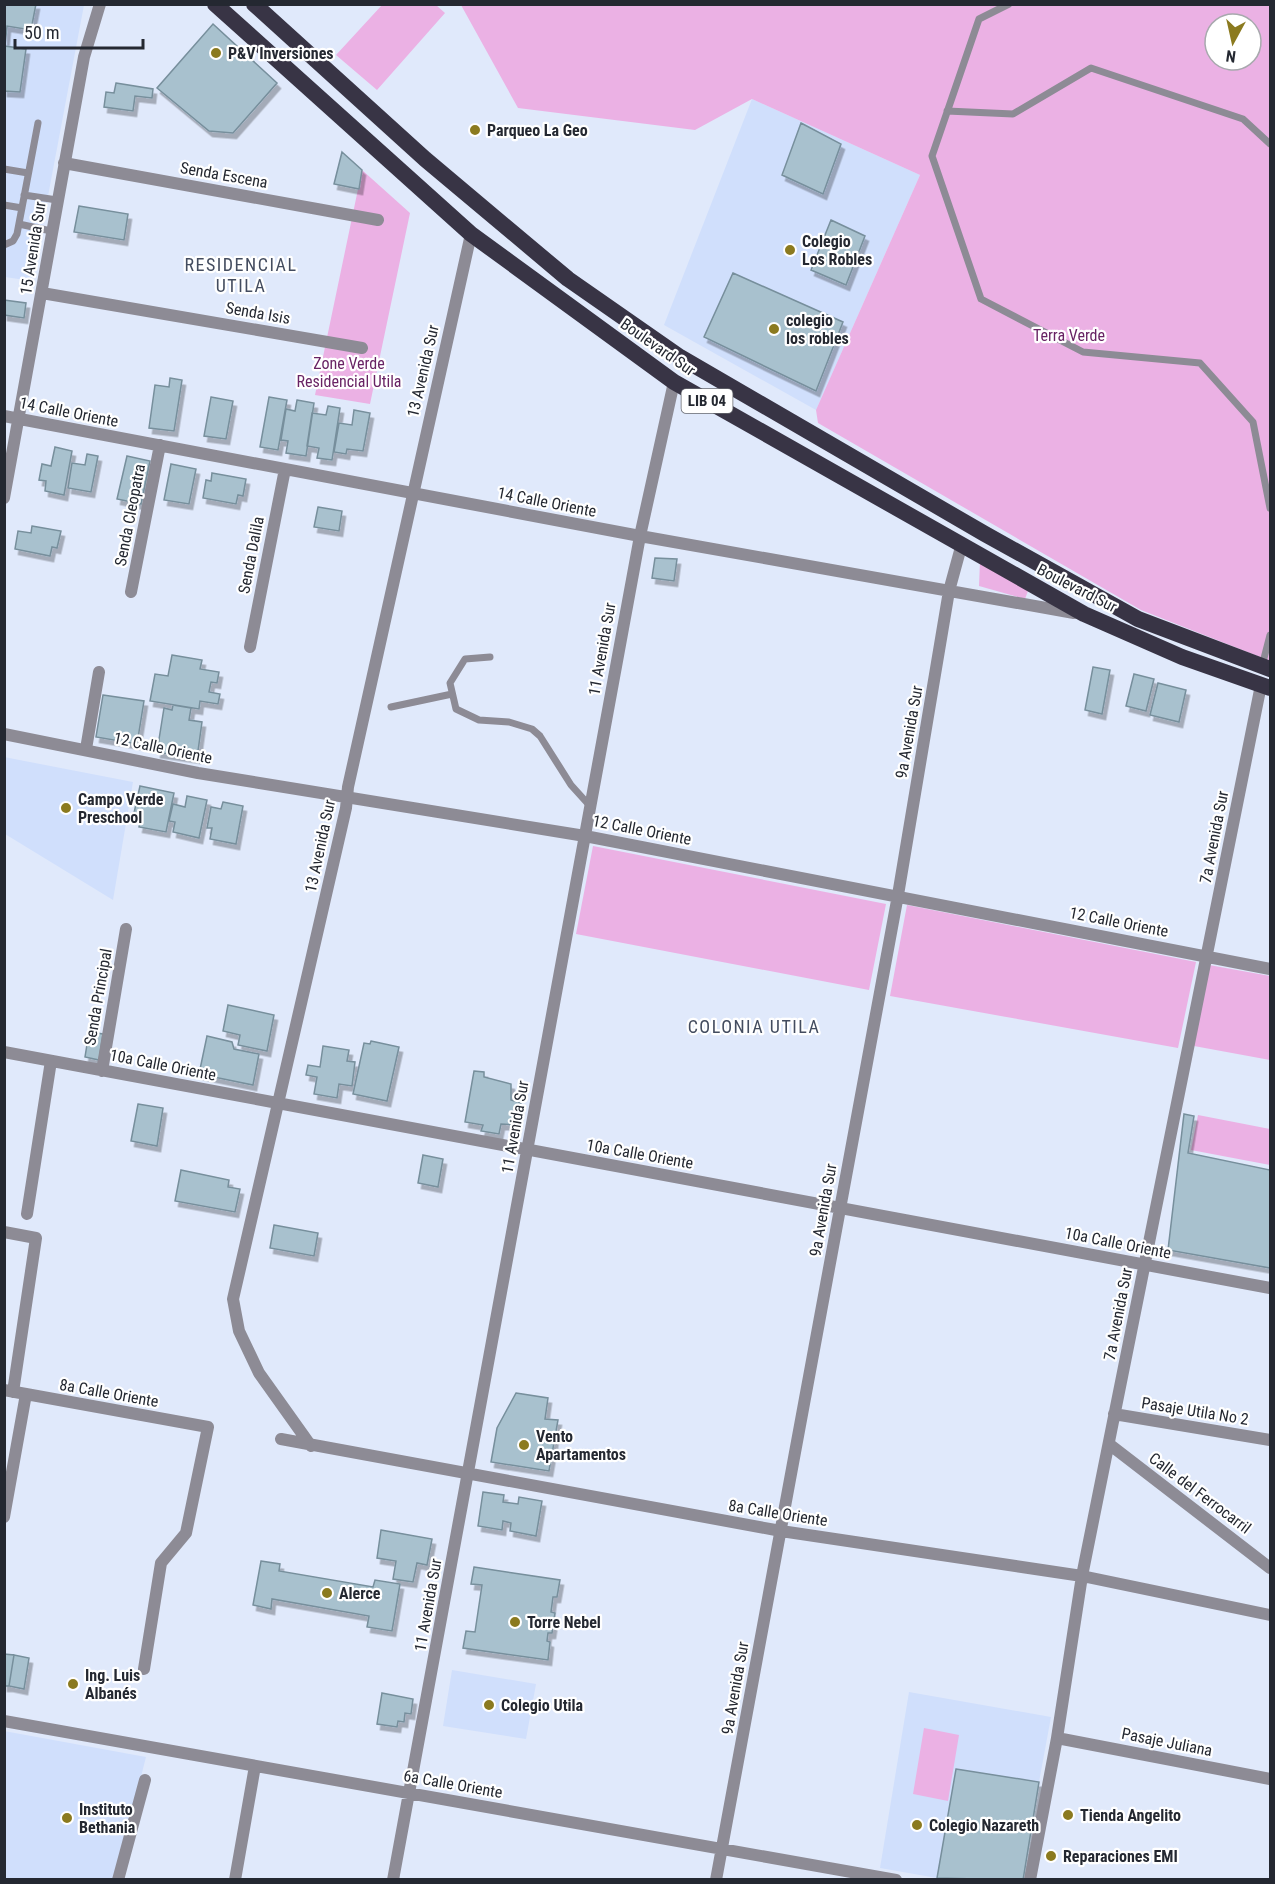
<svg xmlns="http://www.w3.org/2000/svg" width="1275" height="1884" font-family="'Roboto Condensed',sans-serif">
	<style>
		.built { fill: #d0dffc }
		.green { fill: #ebb1e4; fill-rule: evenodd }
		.building { fill: #a8c1ce; stroke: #778f9c; stroke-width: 1.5; filter: url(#shadow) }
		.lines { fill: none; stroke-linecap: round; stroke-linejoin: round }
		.service { stroke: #8d8b95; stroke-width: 7 }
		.minor { stroke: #8d8b95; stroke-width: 12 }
		.trunk { stroke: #383445; stroke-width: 16 }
		.poi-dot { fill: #8b7a1f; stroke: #fff; stroke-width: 2 }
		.labels { text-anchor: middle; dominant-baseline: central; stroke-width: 4.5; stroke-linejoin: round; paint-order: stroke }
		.shield { fill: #fff; stroke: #66686f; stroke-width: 1.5 }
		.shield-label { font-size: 15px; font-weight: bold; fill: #242831 }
		.poi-label { font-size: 16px; font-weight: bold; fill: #242831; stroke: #fff; text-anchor: start }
		.street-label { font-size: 16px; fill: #242831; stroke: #fff }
		.park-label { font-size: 16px; fill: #682364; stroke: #fff }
		.neighbourhood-label { font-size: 18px; letter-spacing: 1.5px; fill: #434c5f; stroke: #fff }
	</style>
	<defs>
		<filter id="shadow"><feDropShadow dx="3.5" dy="5.5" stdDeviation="0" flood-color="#0004"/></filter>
	</defs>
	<rect width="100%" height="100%" fill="#e0e9fb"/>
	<!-- built -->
	<path class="built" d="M 4,5 L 84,5 L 32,281 L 5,277 Z
		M 752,99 L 920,175 L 816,410 L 664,325 Z
		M 4,757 L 133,782 L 113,900 L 5,834 Z
		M 452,1670 L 536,1684 L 526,1739 L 443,1726 Z
		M 909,1692 L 1051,1717 L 1039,1782 L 956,1769 L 937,1878 L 880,1868 Z
		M 4,1731 L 146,1757 L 115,1879 L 5,1879 Z"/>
	<!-- green -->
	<path class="green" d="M 382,5 L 436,5 L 445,13 L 377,90 L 336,55 Z
		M 461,5 L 1270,5 L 1270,661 L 1141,610 L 818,423 L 816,410 L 920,175 L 752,99 L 695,130 L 518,108 ZM 1215,24 L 1251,24 L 1251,60 L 1215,60 Z
		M 362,170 L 410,213 L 370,404 L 315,395 Z
		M 980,561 L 1028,591 L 1025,599 L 979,586 Z
		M 593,846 L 886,904 L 869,990 L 576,934 Z
		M 907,905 L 1196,962 L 1178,1048 L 890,996 Z
		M 1209,965 L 1270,976 L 1270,1060 L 1194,1046 Z
		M 1198,1115 L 1270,1129 L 1270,1165 L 1191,1150 Z
		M 924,1728 L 959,1735 L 948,1801 L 913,1794 Z"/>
	<!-- building -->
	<path class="building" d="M 4,4 L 36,4 L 31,30 L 7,26 L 5,46 L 26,49 L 20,92 L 4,91 Z
		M 213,24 L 277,83 L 233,133 L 209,131 L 157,88 Z
		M 116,83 L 153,89 L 152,98 L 135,96 L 133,111 L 104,107 L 106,92 L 114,93 Z
		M 801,123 L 841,144 L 823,194 L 782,175 Z
		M 342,152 L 362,170 L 359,189 L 334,184 Z
		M 79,206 L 128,214 L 124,240 L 74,232 Z
		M 831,220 L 865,236 L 846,285 L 811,270 Z
		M 733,273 L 843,322 L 816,391 L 704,337 Z
		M 4,300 L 26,303 L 24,318 L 4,315 Z
		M 170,378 L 182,380 L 174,431 L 149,428 L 155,385 L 169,387 Z
		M 211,397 L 233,401 L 226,439 L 204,436 Z
		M 269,397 L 287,400 L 278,450 L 260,447 Z
		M 297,400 L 314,403 L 306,456 L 286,453 L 288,441 L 281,440 L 286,409 L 295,411 Z
		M 328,406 L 340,408 L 332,460 L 317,458 L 319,448 L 307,446 L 312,413 L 326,415 Z
		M 354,410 L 370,413 L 363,451 L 347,449 L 346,454 L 334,452 L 339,423 L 352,425 Z
		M 55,447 L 72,451 L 64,495 L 45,491 L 46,481 L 39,480 L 42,464 L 51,466 Z
		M 87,454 L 98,456 L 91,492 L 68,488 L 72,463 L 85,465 Z
		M 127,456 L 150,461 L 141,504 L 117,499 Z
		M 171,464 L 196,469 L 189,504 L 164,500 Z
		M 212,473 L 246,479 L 243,496 L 238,495 L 236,504 L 203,498 L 206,480 L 211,481 Z
		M 318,507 L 342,511 L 339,531 L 314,527 Z
		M 32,526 L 61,531 L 57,548 L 52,547 L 50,556 L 15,549 L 18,531 L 31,533 Z
		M 655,558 L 677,559 L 674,581 L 652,578 Z
		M 172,655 L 202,660 L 200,669 L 219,672 L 217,683 L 211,682 L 209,692 L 220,694 L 218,704 L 200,701 L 199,709 L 150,701 L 155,674 L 168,676 Z
		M 1093,667 L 1110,670 L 1102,714 L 1085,710 Z
		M 1134,674 L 1154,679 L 1146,711 L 1126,706 Z
		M 1158,683 L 1186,690 L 1179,722 L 1150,715 Z
		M 103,695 L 144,701 L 137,744 L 96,737 Z
		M 173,705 L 191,708 L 189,720 L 202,722 L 197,758 L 157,752 L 164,708 L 172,710 Z
		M 140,786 L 174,793 L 166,832 L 139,827 L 142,815 L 134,813 Z
		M 187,796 L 207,800 L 199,838 L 173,832 L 175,822 L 169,821 L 173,804 L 185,807 Z
		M 223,802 L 243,806 L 236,844 L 210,839 L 212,828 L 207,828 L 211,807 L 221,809 Z
		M 228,1005 L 274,1015 L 267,1051 L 238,1045 L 240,1035 L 223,1031 Z
		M 89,1032 L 103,1034 L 99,1060 L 85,1057 Z
		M 207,1036 L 232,1042 L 234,1049 L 259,1054 L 253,1085 L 199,1074 Z
		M 371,1041 L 399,1047 L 387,1101 L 353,1094 L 364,1043 L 370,1044 Z
		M 323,1046 L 349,1050 L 347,1061 L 355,1062 L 352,1086 L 339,1084 L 337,1098 L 314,1094 L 317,1077 L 306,1075 L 308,1065 L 320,1067 Z
		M 474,1071 L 484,1072 L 484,1077 L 511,1084 L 511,1100 L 521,1103 L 517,1125 L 501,1124 L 499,1134 L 481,1131 L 483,1125 L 465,1122 Z
		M 138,1104 L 163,1108 L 157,1146 L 131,1141 Z
		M 1184,1114 L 1194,1116 L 1188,1153 L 1270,1170 L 1270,1268 L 1168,1250 Z
		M 423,1155 L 443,1159 L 438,1187 L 418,1183 Z
		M 181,1170 L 229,1180 L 228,1187 L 240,1189 L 235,1212 L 175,1201 Z
		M 274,1225 L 318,1233 L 314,1256 L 270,1248 Z
		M 516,1393 L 548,1398 L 545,1419 L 558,1420 L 549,1471 L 491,1462 L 497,1428 Z
		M 483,1492 L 504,1495 L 503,1502 L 518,1504 L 519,1497 L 542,1501 L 536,1536 L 510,1531 L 511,1523 L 503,1521 L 502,1530 L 478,1526 Z
		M 381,1530 L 432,1539 L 427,1565 L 417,1563 L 413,1582 L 393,1579 L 396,1561 L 377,1558 Z
		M 261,1561 L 280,1564 L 279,1571 L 373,1587 L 375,1580 L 400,1584 L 392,1631 L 367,1627 L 369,1616 L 272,1599 L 271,1609 L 253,1605 Z
		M 474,1567 L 560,1580 L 557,1597 L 553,1597 L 551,1612 L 555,1613 L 552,1633 L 548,1633 L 547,1641 L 550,1642 L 548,1660 L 463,1648 L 466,1631 L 475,1632 L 482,1585 L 471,1584 Z
		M 4,1654 L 14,1655 L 9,1686 L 4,1686 Z
		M 14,1655 L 29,1658 L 24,1689 L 9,1686 Z
		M 382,1693 L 413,1699 L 411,1714 L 405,1713 L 404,1722 L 398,1721 L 397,1727 L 377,1724 Z
		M 956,1769 L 1039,1782 L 1023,1880 L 937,1878 Z"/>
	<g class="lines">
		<!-- service -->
		<path class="service" d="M 1009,4 L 979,19 L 932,156 L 981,299 L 1083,352 L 1200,363 L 1253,422 L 1270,508
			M 947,111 L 1013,114 L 1091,68 L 1243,119 L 1270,144
			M 4,169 L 28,173
			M 24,195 L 57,200
			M 4,205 L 22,208
			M 19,224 L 51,231
			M 4,245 L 13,241 L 17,234 L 38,123
			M 490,657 L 465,659 L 450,683 L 456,709 L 479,720 L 509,722 L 532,729 L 540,736 L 571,785 L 590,806
			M 1262,666 L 1270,635
			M 391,707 L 452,694"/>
		<!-- minor -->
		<path class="minor" d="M 64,163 L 378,220
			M 42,293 L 362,348
			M 4,416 L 640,536 L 1074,613
			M 4,498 L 84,57 L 100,4
			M 131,592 L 160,445
			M 250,647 L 285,469
			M 4,734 L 198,773 L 585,836 L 1270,969
			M 86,749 L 99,672
			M 4,1052 L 1270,1288
			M 102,1071 L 126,929
			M 27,1214 L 51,1061
			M 4,1232 L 36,1238 L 13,1392
			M 4,1390 L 208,1427 L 186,1533 L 161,1563 L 144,1669
			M 1114,1414 L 1270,1440
			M 281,1439 L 781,1531 L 1082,1576 L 1270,1615
			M 1109,1444 L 1270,1568
			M 311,1446 L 259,1373 L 239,1331 L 233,1299 L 346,808 L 348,787 L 471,234
			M 4,1517 L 26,1394
			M 4,1721 L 896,1880
			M 1057,1738 L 1270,1779
			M 118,1880 L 145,1780
			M 235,1880 L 255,1766
			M 393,1880 L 640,536 L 674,382
			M 716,1880 L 898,895 L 949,591 L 961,547
			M 1030,1880 L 1057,1738 L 1082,1576 L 1261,685"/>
		<!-- trunk -->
		<path class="trunk" d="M 215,4 L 471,234 L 674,382 L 1084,614 L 1182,657 L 1270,688
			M 254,4 L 425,159 L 568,279 L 680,357 L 985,534 L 1138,619 L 1270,669"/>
	</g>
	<!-- markers -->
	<g class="poi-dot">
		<circle cx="216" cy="53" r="6"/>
		<circle cx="475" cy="130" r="6"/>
		<circle cx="790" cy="250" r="6"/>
		<circle cx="774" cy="329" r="6"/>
		<circle cx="66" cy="808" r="6"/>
		<circle cx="524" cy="1445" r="6"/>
		<circle cx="327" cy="1593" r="6"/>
		<circle cx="515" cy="1622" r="6"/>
		<circle cx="73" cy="1684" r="6"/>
		<circle cx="489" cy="1705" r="6"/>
		<circle cx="1068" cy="1815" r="6"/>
		<circle cx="67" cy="1818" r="6"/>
		<circle cx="917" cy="1825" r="6"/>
		<circle cx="1051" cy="1856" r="6"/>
	</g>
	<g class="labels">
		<!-- shield labels -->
		<rect class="shield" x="681.5" y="389" width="51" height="24" rx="4.5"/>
		<g class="shield-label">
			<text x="707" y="401">LIB 04</text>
		</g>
		<!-- poi labels -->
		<g class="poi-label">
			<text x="228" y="53">P&amp;V Inversiones</text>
			<text x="487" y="130">Parqueo La Geo</text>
			<text x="802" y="241">Colegio<tspan x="802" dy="18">Los Robles</tspan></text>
			<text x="786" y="320">colegio<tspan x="786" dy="18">los robles</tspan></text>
			<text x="78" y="799">Campo Verde<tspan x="78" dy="18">Preschool</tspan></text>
			<text x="536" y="1436">Vento<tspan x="536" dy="18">Apartamentos</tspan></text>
			<text x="339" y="1593">Alerce</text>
			<text x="527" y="1622">Torre Nebel</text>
			<text x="85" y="1675">Ing. Luis<tspan x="85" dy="18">Albanés</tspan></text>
			<text x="501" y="1705">Colegio Utila</text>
			<text x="79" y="1809">Instituto<tspan x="79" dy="18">Bethania</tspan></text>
			<text x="1080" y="1815">Tienda Angelito</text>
			<text x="929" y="1825">Colegio Nazareth</text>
			<text x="1063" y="1856">Reparaciones EMI</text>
		</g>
		<!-- street labels -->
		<g class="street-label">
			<text transform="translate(224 175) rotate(10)">Senda Escena</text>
			<text transform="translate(33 248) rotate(-81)">15 Avenida Sur</text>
			<text transform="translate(258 313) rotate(10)">Senda Isis</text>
			<text transform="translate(658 347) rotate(35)">Boulevard Sur</text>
			<text transform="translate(423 371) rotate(-77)">13 Avenida Sur</text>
			<text transform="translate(69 412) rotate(11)">14 Calle Oriente</text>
			<text transform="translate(547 502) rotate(11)">14 Calle Oriente</text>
			<text transform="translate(130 515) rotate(-79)">Senda Cleopatra</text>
			<text transform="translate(251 555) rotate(-79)">Senda Dalila</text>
			<text transform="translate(1077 588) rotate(27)">Boulevard Sur</text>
			<text transform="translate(602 649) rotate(-80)">11 Avenida Sur</text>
			<text transform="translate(909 732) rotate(-80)">9a Avenida Sur</text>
			<text transform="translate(163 748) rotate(12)">12 Calle Oriente</text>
			<text transform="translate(642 830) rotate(11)">12 Calle Oriente</text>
			<text transform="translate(1214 837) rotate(-79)">7a Avenida Sur</text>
			<text transform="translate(320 846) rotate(-78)">13 Avenida Sur</text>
			<text transform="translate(1119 922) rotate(11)">12 Calle Oriente</text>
			<text transform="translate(98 997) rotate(-80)">Senda Principal</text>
			<text transform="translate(163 1065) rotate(11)">10a Calle Oriente</text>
			<text transform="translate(515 1127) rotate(-80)">11 Avenida Sur</text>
			<text transform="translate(640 1154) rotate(10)">10a Calle Oriente</text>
			<text transform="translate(823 1210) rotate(-80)">9a Avenida Sur</text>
			<text transform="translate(1118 1243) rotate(11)">10a Calle Oriente</text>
			<text transform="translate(1118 1314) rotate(-79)">7a Avenida Sur</text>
			<text transform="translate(109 1393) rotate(10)">8a Calle Oriente</text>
			<text transform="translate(1195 1411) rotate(9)">Pasaje Utila No 2</text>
			<text transform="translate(1200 1493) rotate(37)">Calle del Ferrocarril</text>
			<text transform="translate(778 1513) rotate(9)">8a Calle Oriente</text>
			<text transform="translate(428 1605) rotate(-80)">11 Avenida Sur</text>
			<text transform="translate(735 1688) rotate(-80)">9a Avenida Sur</text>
			<text transform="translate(1167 1742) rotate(11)">Pasaje Juliana</text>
			<text transform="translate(453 1784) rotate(10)">6a Calle Oriente</text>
		</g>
		<!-- park labels -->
		<g class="park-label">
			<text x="1069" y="335">Terra Verde</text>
			<text x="349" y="363">Zone Verde<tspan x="349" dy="18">Residencial Utila</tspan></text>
		</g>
		<!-- neighbourhood labels -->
		<g class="neighbourhood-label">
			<text x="241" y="264">RESIDENCIAL<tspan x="241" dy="21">UTILA</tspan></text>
			<text x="754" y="1026">COLONIA UTILA</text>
		</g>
	</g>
	<!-- border -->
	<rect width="1275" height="1884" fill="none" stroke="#242831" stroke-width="12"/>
	<!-- north arrow -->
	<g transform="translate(1233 42) rotate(188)"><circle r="28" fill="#ffffff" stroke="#a7a9ad" stroke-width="1.5"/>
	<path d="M0-4.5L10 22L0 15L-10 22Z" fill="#8b7a1f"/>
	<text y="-9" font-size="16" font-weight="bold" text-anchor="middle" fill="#242831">N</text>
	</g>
	<!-- scale -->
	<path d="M15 39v9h128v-9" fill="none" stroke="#242831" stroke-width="3"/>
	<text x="24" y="39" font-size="18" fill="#242831" stroke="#ffffff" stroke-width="4.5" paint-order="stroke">50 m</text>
</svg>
